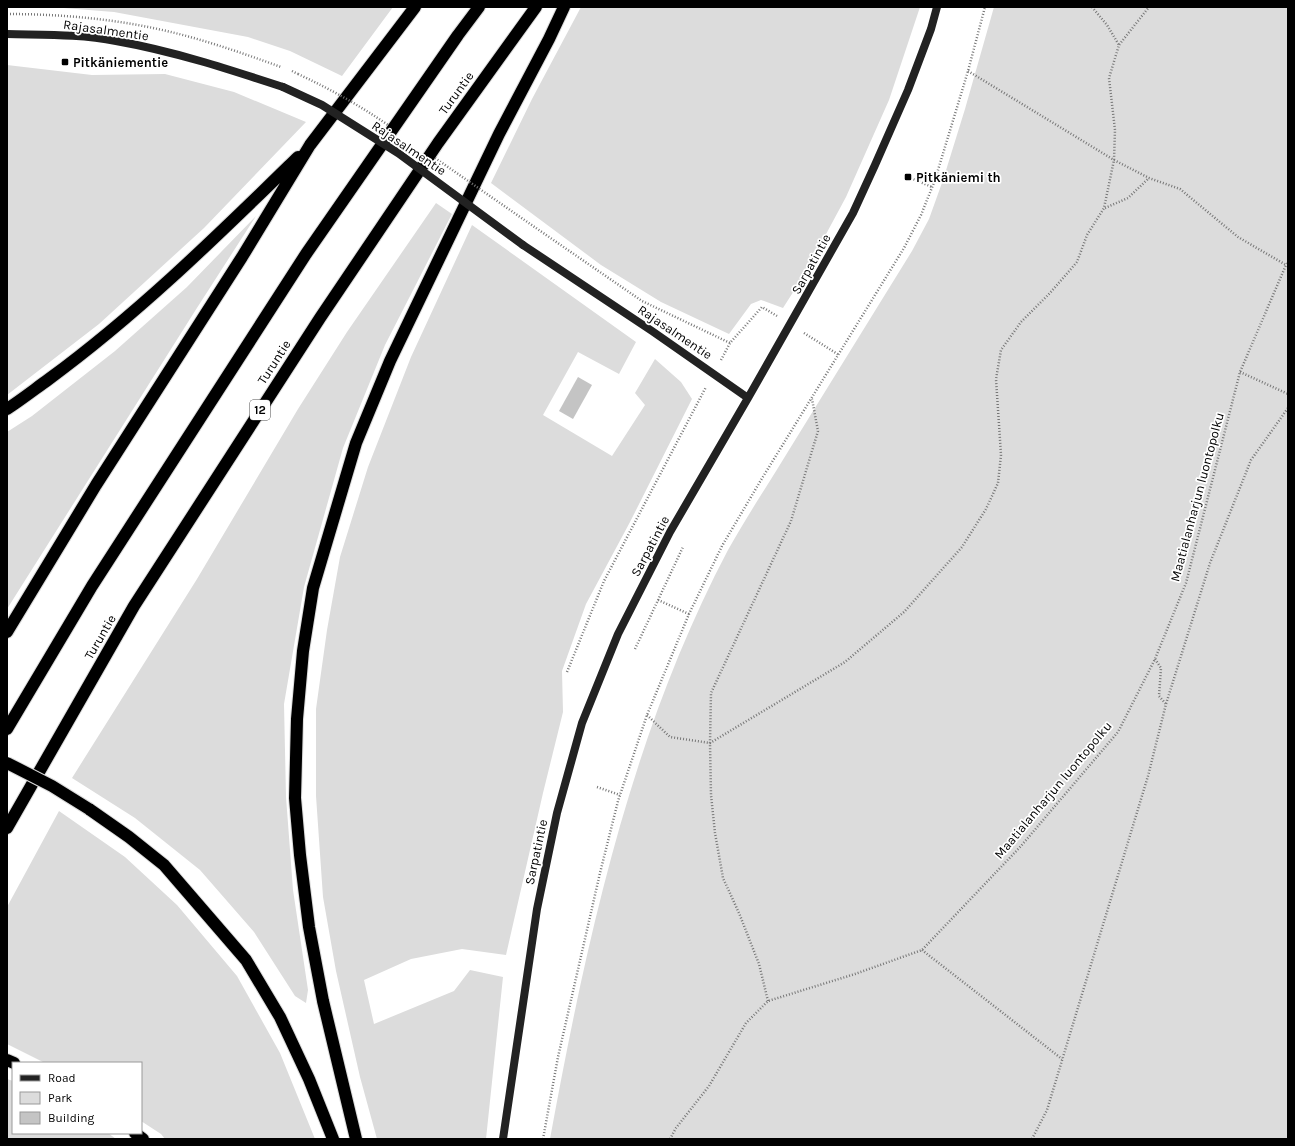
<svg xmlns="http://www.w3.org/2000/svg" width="1295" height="1146" font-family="Karla,sans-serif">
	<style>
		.green { fill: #dcdcdc }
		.building { fill: #c4c4c4 }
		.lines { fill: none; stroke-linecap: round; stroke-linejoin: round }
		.highway-casing { stroke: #dbdbdb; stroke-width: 14 }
		.path { stroke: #777; stroke-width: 2.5; stroke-dasharray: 1 2; stroke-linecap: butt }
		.secondary { stroke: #222; stroke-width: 8 }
		.highway { stroke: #000; stroke-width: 12 }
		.highway-bridge-casing { stroke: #dbdbdb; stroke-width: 14; stroke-linecap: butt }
		.path-bridge { stroke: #777; stroke-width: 2.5; stroke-dasharray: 1 2; stroke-linecap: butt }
		.secondary-bridge { stroke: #222; stroke-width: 8 }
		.highway-bridge { stroke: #000; stroke-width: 12 }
		.poi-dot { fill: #000; stroke: #fff; stroke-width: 1.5 }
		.labels { text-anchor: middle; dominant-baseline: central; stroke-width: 3.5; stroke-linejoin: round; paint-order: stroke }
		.shield { fill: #fff; stroke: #4c4c4c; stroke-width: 1 }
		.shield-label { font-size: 12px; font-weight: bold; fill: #000 }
		.street-label { font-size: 13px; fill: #000; stroke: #fff }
		.poi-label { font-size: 13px; font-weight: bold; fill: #000; stroke: #fff; text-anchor: start }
	</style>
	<rect width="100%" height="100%" fill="#fff"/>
	<!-- green -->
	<path class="green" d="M 51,7 L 393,7 L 342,76 L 290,51 L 248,37 L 114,12 Z
		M 581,7 L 920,7 L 889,100 L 846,197 L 804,275 L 783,308 L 761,300 L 751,304 L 729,334 L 661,302 L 601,265 L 491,183 L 532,99 Z
		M 994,7 L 1288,7 L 1288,1139 L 550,1139 C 587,937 632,732 728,550 C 747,516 769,483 789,450 C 830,384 871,317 912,251 L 929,219 L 943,180 L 965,109 Z
		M 7,65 L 92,75 L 165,74 L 234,92 L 306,122 L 204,228 L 99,324 L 7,395 Z
		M 436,203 L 452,214 L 385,345 L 343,448 L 304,587 L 284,704 L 286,797 L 293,890 L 308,990 L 306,1003 L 295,996 L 254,932 L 200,870 L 135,818 L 72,778 L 197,579 L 298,409 L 347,332 Z
		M 256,216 L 195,311 L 7,609 L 7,432 L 32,416 L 115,351 L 187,287 Z
		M 472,225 L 636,342 L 619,374 L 578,352 L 543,415 L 612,456 L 645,405 L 635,393 L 655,359 L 681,382 L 692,399 L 630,522 L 586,604 L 562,671 L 563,712 L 543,793 L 506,955 L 462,949 L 411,959 L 364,980 L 374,1024 L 454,991 L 470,970 L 503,977 L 486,1139 L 377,1139 L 360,1077 L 336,971 L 323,897 L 316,796 L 316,709 L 327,630 L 340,557 L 368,467 L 411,357 Z
		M 59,811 L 125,857 L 177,905 L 237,976 L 280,1053 L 315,1139 L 165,1139 L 161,1134 L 141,1121 L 141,1063 L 45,1063 L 7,1044 L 7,907 Z
		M 7,1079 L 13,1081 L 13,1133 L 108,1133 L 116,1139 L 7,1139 Z"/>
	<!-- building -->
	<path class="building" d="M 578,377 L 592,385 L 573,419 L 559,411 Z"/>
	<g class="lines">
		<defs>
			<path id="highway" d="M 7,409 C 21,400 35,389 49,379 C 139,313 218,235 298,157
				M 7,632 L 96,485 L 242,257 L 310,145 L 415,7
				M 7,729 L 92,586 L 306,254 L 458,35 L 479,7
				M 89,809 L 129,837 L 164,865 L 246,960 L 280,1017 L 309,1079 L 333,1139
				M 7,828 L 134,606 L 320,318 L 438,143 L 536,7
				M 7,1060 L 14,1063
				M 135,1133 L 143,1139
				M 356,1139 L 323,1001 L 309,927 L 300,855 L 295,798 L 297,719 L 303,651 L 313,588 L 356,443 L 390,361 L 499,134 L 549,39 L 564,7"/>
		</defs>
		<!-- highway casing -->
		<use href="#highway" class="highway-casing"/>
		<!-- path -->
		<path class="path" d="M 1092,7 L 1107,25 L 1119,45
			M 7,14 C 62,14 117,19 171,32 C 208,41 245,54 281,67
			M 292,71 L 298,74
			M 968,71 L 1114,160 L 1149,178 L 1180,189 L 1238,237 L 1286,265
			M 908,177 L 932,187
			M 1105,208 L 1128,198 L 1149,178
			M 536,228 L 642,301 L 730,343 L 762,307 L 777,316
			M 804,333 L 839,355
			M 721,360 L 730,343
			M 1240,372 L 1288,394
			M 658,600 L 689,614
			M 635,649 L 683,547
			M 1155,659 L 1161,668 L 1159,696 L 1166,704
			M 567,672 L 604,581 L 706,387
			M 647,715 L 670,737 L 710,743 L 845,662 L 904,612 L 962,547 L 986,509 L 998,483 L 1001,455 L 996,379 L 1001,350 L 1021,322 L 1050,293 L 1077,262 L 1087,235 L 1104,208 L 1114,160 L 1115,130 L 1109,78 L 1119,45 L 1149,7
			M 597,787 L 620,795
			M 922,950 L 1062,1059
			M 768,1001 L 759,964 L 739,913 L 723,878 L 715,833 L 711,795 L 710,743 L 711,693 L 791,521 L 818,431 L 812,399
			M 543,1139 L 558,1057 L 600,873 L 618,801 L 647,715 L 689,614 L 722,546 L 761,480 L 904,248 L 921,215 L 935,180 L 968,71 L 985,7
			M 670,1139 L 676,1128 L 709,1086 L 746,1023 L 768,1001 L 855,974 L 922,950 L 1021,846 L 1118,732 L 1155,659 L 1186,583 L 1240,372 L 1286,265 L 1288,263
			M 1032,1139 L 1047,1110 L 1148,776 L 1166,704 L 1210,563 L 1251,460 L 1288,408"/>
		<!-- secondary -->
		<path class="secondary" d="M 7,34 C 43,35 80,34 116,41 C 173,51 228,69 283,87
			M 523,245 L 652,331 L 748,398
			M 503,1139 L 537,909 L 557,813 L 582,723 L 618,634 L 670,532 L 748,398 L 853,213 L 875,165 L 908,90 L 931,29 L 937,7"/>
		<!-- highway -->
		<use href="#highway" class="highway"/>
		<defs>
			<path id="highway-bridge" d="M 7,763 L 52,786 L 89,809"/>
		</defs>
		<!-- highway-bridge casing -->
		<use href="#highway-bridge" class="highway-bridge-casing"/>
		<!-- path-bridge -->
		<path class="path-bridge" d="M 298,74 C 330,89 359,105 388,125
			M 435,158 L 536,228"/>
		<!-- secondary-bridge -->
		<path class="secondary-bridge" d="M 283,87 L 322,105 L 398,153 L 523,245"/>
		<!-- highway-bridge -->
		<use href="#highway-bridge" class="highway-bridge"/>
	</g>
	<!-- markers -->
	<g class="poi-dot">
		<rect x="61" y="58" width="8" height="8" rx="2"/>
		<rect x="904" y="173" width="8" height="8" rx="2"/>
	</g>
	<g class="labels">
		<!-- shield labels -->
		<rect class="shield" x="250" y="400" width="20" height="20" rx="3"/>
		<g class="shield-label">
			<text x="260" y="410">12</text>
		</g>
		<!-- street labels -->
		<g class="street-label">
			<text transform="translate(106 30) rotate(8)">Rajasalmentie</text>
			<text transform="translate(456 93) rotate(-54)">Turuntie</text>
			<text transform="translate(409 148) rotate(34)">Rajasalmentie</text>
			<text transform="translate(811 264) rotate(-61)">Sarpatintie</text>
			<text transform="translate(675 332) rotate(34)">Rajasalmentie</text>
			<text transform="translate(274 362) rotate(-57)">Turuntie</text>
			<text transform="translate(1197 497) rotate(-75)">Maatialanharjun luontopolku</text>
			<text transform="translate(650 546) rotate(-62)">Sarpatintie</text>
			<text transform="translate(100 637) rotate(-60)">Turuntie</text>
			<text transform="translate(1053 790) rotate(-50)">Maatialanharjun luontopolku</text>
			<text transform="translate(536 852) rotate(-78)">Sarpatintie</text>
		</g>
		<!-- poi labels -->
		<g class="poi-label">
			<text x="73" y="62">Pitkäniementie</text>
			<text x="916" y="177">Pitkäniemi th</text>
		</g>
	</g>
	<!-- border -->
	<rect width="1295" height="1146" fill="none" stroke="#000000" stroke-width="16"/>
	<!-- legend -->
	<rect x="12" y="1062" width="130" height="72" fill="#ffffff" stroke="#999999"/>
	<rect x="20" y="1075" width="20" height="6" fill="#222222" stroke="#999999"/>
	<text x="48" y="1082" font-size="12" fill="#000000">Road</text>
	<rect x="20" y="1092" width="20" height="12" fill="#dcdcdc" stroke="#999999"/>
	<text x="48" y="1102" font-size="12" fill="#000000">Park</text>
	<rect x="20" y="1112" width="20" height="12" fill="#c4c4c4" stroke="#999999"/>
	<text x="48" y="1122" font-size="12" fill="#000000">Building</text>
</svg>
